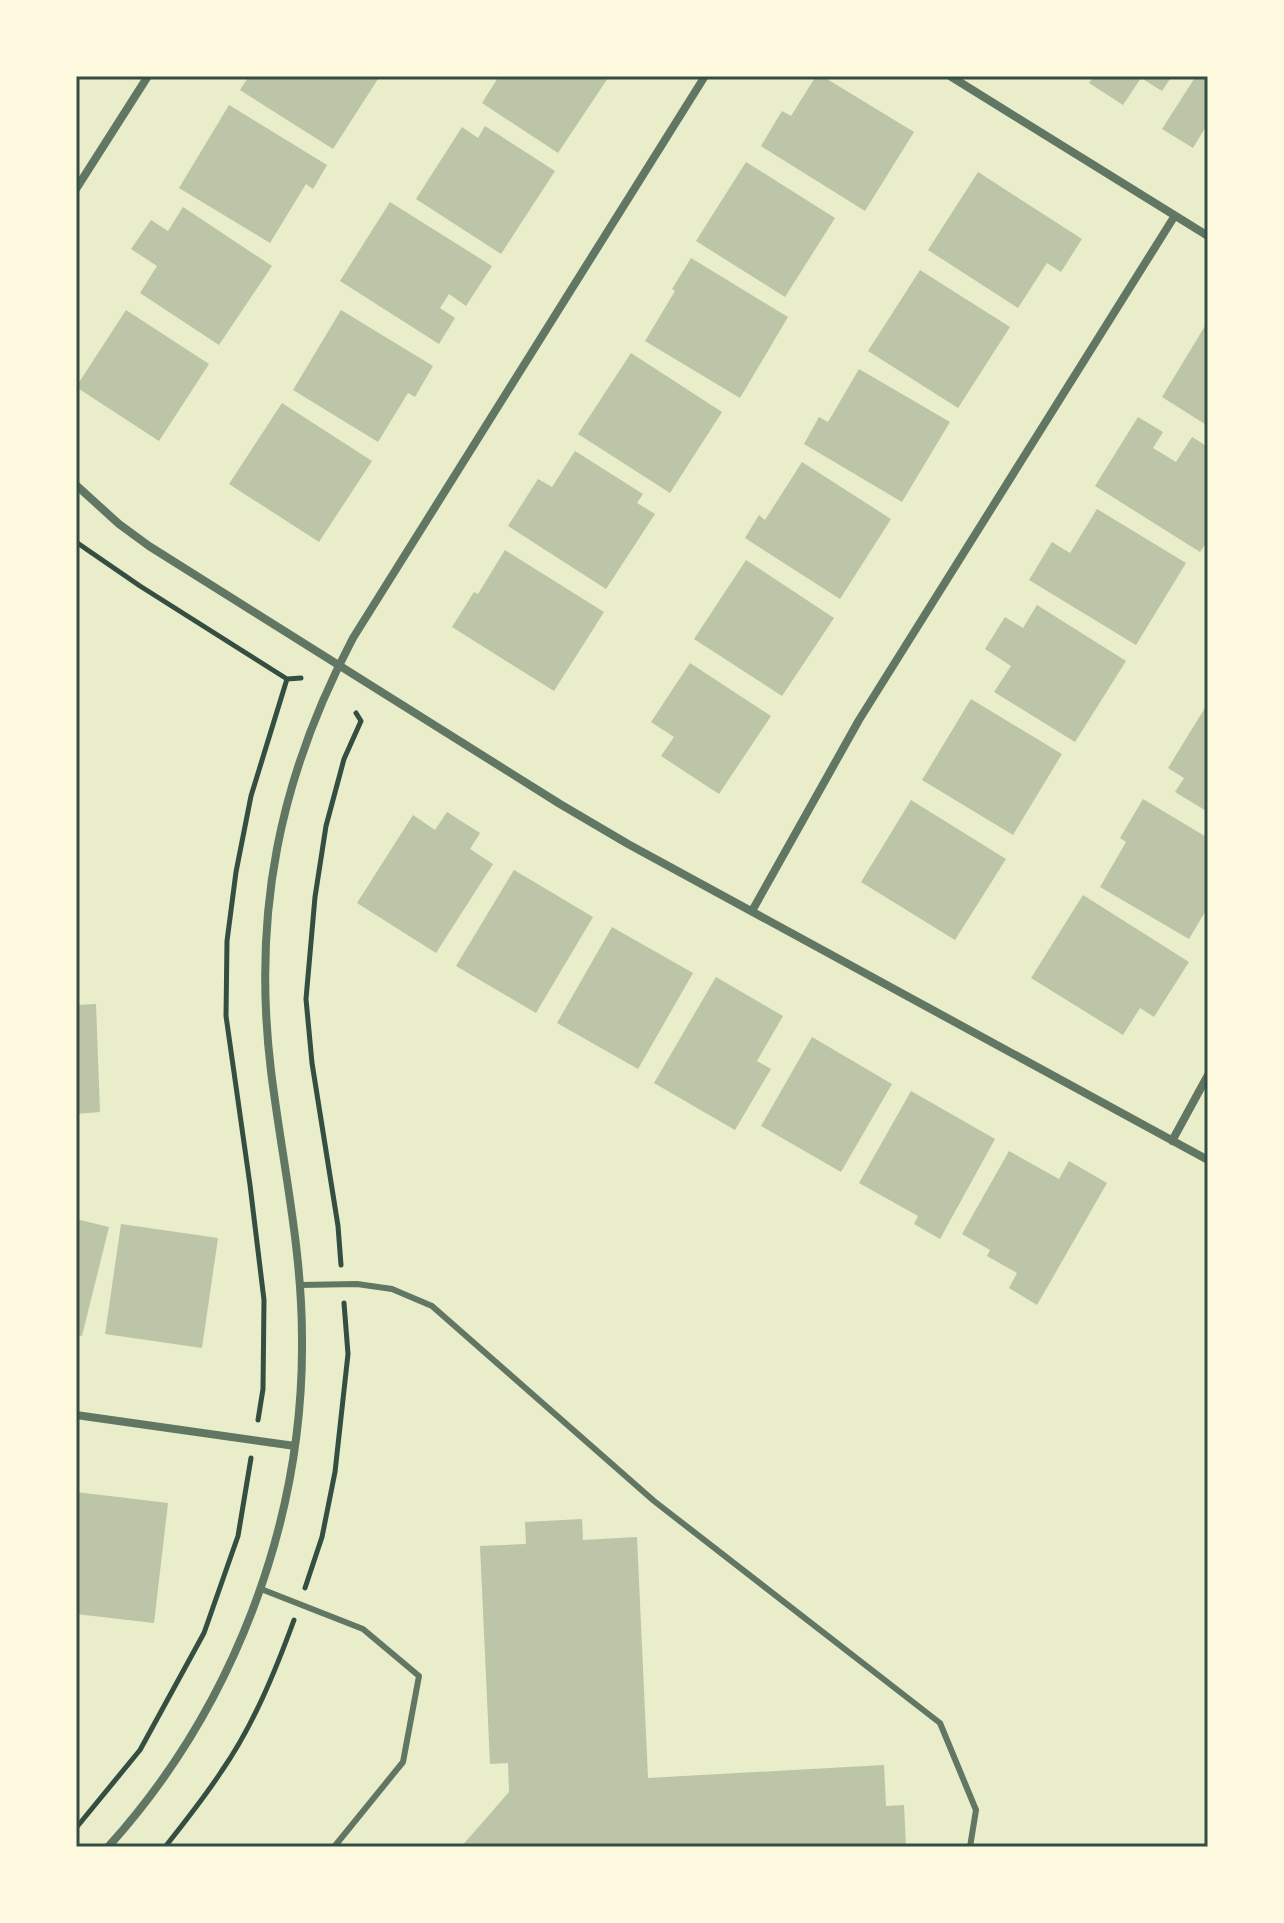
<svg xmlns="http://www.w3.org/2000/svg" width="1284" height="1923" font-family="'Source Sans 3',sans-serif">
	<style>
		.building { fill: #bcc5a7 }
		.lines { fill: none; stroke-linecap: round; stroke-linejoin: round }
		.path { stroke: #344e41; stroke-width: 5 }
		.service { stroke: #617663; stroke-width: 6 }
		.minor { stroke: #617663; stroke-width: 8 }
		.neatline { fill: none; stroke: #344e41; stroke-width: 3 }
	</style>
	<rect width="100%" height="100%" fill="#e9edc9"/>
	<!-- building -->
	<path class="building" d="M 249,76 L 380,76 L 333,149 L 240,90 Z
		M 499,76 L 605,76 L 608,78 L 558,153 L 482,103 Z
		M 816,76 L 822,76 L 914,132 L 865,211 L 761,146 L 782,111 L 791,116 Z
		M 1094,76 L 1172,76 L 1162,91 L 1141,78 L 1123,105 L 1089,83 Z
		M 1196,76 L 1208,76 L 1208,130 L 1205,128 L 1193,148 L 1162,129 Z
		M 229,105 L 327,165 L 313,189 L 306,184 L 270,243 L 179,188 Z
		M 485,126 L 555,171 L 501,254 L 416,199 L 462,127 L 478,138 Z
		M 746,162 L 835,218 L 785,297 L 696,241 Z
		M 978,172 L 1082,239 L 1061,272 L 1047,263 L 1018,308 L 928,250 Z
		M 390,202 L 492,266 L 466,306 L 449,294 L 440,308 L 455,318 L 439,344 L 340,281 Z
		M 183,207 L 272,266 L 219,345 L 140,293 L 157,266 L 131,249 L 151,220 L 168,231 Z
		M 691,258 L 788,317 L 740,398 L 645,341 L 675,291 L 672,289 Z
		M 920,270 L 1010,327 L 958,408 L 868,351 Z
		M 126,310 L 209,364 L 159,441 L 76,387 Z
		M 341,310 L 433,366 L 415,397 L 408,393 L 378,442 L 293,390 Z
		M 1208,321 L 1208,426 L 1162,397 Z
		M 631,353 L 722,412 L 670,493 L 578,434 Z
		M 859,369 L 950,422 L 902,502 L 804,444 L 819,417 L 828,422 Z
		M 282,403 L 372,461 L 319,542 L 229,484 Z
		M 1138,417 L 1163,432 L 1153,448 L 1176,462 L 1192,437 L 1208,447 L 1208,540 L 1200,552 L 1095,486 Z
		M 575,451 L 643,494 L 637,503 L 655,514 L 606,589 L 508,526 L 538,479 L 552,487 Z
		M 802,462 L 891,519 L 840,599 L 745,538 L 759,515 L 765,520 Z
		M 1097,509 L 1186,563 L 1136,645 L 1029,580 L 1052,542 L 1070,553 Z
		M 505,550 L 604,612 L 554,691 L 452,627 L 474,592 L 478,594 Z
		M 746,560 L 834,618 L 782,696 L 694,639 Z
		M 1037,605 L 1126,661 L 1075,742 L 994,692 L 1011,666 L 985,649 L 1005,617 L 1023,628 Z
		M 690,663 L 771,716 L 719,794 L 661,756 L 674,737 L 651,722 Z
		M 971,699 L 1062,754 L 1013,835 L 922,780 Z
		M 1208,703 L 1208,812 L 1175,792 L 1184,778 L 1168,768 Z
		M 1143,799 L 1208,838 L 1208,907 L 1189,939 L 1100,887 L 1126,842 L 1120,838 Z
		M 911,800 L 1006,859 L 955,940 L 861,882 Z
		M 447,812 L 480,833 L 470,849 L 493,864 L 436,953 L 357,903 L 413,815 L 435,830 Z
		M 514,870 L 593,917 L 536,1013 L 456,966 Z
		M 1083,895 L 1189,962 L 1154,1017 L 1140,1008 L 1123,1035 L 1031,978 Z
		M 612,927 L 693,973 L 638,1069 L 557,1023 Z
		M 716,977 L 783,1016 L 757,1061 L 771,1069 L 735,1130 L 654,1083 Z
		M 96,1004 L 100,1112 L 76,1114 L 76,1005 Z
		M 812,1037 L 892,1084 L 841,1172 L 761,1126 Z
		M 911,1091 L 995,1139 L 940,1239 L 914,1224 L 918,1216 L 859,1183 Z
		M 1009,1151 L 1059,1179 L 1069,1161 L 1107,1183 L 1037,1305 L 1009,1288 L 1017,1273 L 987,1256 L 990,1250 L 962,1234 Z
		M 76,1219 L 109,1227 L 82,1336 L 76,1335 Z
		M 121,1224 L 218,1238 L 202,1348 L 105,1334 Z
		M 76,1492 L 168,1503 L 154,1623 L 76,1614 Z
		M 582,1519 L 583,1540 L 637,1537 L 648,1778 L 884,1765 L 886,1806 L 904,1805 L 906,1847 L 461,1847 L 509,1792 L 508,1763 L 490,1764 L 480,1546 L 526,1544 L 525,1522 Z"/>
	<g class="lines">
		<!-- path -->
		<path class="path" d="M 76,542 L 140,586 L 287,679 L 251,796 L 236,872 L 227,941 L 226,1016 L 250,1185 L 264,1300 L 263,1389 L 258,1420
			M 287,679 L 301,678
			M 341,1265 L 338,1226 L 312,1063 L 306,999 L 315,897 L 326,826 L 344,759 L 361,721 L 356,713
			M 305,1588 L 322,1537 L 335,1472 L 348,1354 L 344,1303
			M 76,1828 L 140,1750 L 204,1633 L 238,1536 L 251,1458
			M 165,1847 C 184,1823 204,1798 221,1772 C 253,1726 275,1672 294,1620"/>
		<!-- service -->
		<path class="service" d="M 300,1285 L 357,1284 L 392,1289 L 432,1306 L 654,1501 L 940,1723 L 976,1810 L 970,1847
			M 261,1589 L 363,1629 L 419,1676 L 403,1762 L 334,1847"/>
		<!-- minor -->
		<path class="minor" d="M 950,76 L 1208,236
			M 76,189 L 148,76
			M 76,485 L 119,524 L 149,546 L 560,804 L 628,844 L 1208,1160
			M 752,911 L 859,720 L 1174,217
			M 1172,1141 L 1208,1075
			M 76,1415 L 295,1446
			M 108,1847 C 232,1710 304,1524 302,1338 C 302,1248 282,1160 271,1071 C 252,914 279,778 353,638 L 705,76"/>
	</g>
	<!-- border -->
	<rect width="1284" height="1923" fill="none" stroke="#fefae0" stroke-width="156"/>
	<rect x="78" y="78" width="1128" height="1767" class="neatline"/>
</svg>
